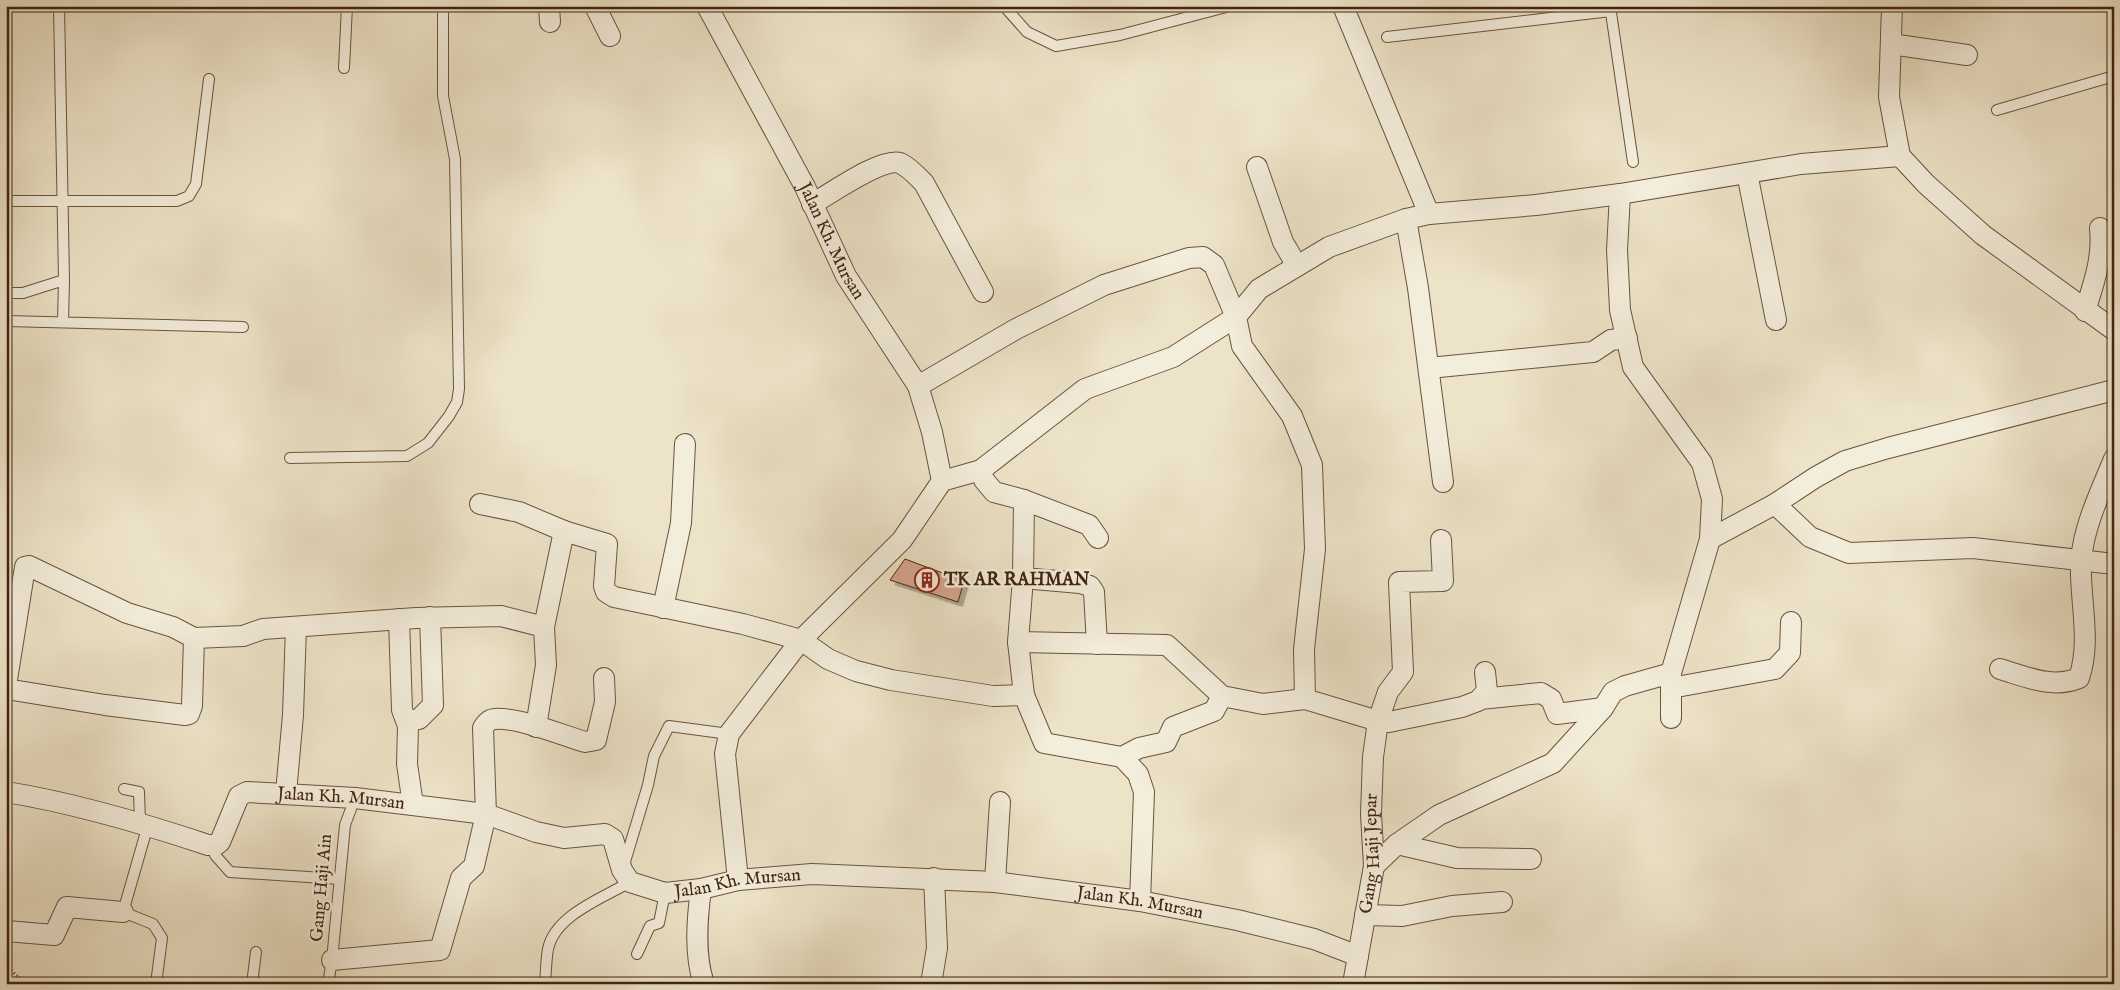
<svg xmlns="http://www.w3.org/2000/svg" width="2120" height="990" font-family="'IM FELL English',serif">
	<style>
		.building { fill: #d7a68e; stroke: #412310; filter: url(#shadow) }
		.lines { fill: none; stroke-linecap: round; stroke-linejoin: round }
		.service-casing { stroke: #6c533e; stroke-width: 12 }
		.minor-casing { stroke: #6c533e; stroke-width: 22 }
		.path { stroke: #412310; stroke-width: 3; stroke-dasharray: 1 2.5; stroke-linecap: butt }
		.service { stroke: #f3eddb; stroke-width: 10 }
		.minor { stroke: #f3eddb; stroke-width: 20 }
		.labels { text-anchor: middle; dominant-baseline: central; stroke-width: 5; stroke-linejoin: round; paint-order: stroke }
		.street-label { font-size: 18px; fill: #412310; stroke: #f3eddb }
		.poi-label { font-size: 18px; font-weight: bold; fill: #412310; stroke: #f3eddb; text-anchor: start }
	</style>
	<defs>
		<filter id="shadow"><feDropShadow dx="4.5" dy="4.5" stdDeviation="0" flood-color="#0004"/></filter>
	</defs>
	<rect width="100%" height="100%" fill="#ede3c8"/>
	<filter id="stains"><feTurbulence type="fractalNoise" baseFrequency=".004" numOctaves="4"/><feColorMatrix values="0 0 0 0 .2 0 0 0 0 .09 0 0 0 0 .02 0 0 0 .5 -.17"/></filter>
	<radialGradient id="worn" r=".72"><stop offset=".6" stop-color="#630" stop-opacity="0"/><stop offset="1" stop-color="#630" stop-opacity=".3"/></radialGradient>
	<!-- building -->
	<path class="building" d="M 905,559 L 964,581 L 958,602 L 890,580 Z"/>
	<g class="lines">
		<defs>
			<path id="service" d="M 59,6 L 64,280 L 63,322
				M 1004,6 L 1027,32 L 1056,46 L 1120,35 L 1230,6
				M 1610,6 L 1633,162
				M 1387,37 L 1611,11
				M 344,68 L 347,6
				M 1997,110 L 2114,76
				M 6,201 L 177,201 L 189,196 L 196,184 L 209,79
				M 6,293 L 23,293 L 64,280
				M 6,321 L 243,327
				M 290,458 L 407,456 L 428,443 L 449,416 L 457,402 L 459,389 L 455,159 L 443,96 L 443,6
				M 124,789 L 139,792 L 140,822
				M 148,825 L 123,912 L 153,924 L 162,938 L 156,984
				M 216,845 L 215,855 L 230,872 L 339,879
				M 624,865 L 648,785 L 654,756 L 669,726 L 729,734
				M 637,954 L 650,926 L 659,923 L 665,893
				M 252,984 L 256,952
				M 328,984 L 332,960 L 345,825 L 355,798
				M 545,984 C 546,972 546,960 548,949 C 555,915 603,898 630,882"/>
			<g id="minor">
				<path d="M 549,6 L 550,22"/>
				<path d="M 595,6 L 610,36"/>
				<path id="s1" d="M 707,6 L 805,187 L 846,276 L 918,386 L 932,432 L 942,481"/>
				<path d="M 1343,6 L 1429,214"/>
				<path d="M 1892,6 L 1889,97 L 1900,156 L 1926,184 L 1983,235 L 2114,330"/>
				<path d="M 1891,44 L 1967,55"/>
				<path d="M 1257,167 L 1283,242 L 1297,266"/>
				<path d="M 1747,173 L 1776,320"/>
				<path d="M 1620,194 L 1617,250 L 1620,310 L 1633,367 L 1702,463 L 1712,499 L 1710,539 L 1671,673 L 1671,718"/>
				<path d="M 812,204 C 829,195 881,157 900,163 C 909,167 917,176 924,183 L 983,292"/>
				<path d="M 1406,219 L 1418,288 L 1443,482"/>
				<path d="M 2085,311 C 2094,283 2103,258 2100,228"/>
				<path d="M 1429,368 L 1593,352 L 1611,340 L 1627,338"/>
				<path d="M 918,386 L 1016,329 L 1104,285 L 1189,258 L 1203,257 L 1214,265 L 1236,317 L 1242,346 L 1292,416 L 1312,465 L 1315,549 L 1304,649 L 1305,699 L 1378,721 L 1389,722 L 1462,707 L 1478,701 L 1487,691 L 1485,672"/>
				<path d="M 981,470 L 984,480 L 994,492 L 1024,500 L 1089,525 L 1098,538"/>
				<path d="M 1024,500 L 1023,578 L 1018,642 L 1024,695 L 1044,743 L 1122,757 L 1139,748 L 1166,742 L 1173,727 L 1214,711 L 1222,696"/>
				<path d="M 480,504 L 519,512 L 564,531"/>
				<path d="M 1775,504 L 1810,537 L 1849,553 L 1973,548 L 2114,564"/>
				<path d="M 1710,539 L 1775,504 L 1816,477 L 1845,461 L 1888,448 L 2114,390"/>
				<path d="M 1023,578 L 1080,583 L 1090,586 L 1094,592 L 1097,644"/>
				<path d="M 663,608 L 681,523 L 685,444"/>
				<path d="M 399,619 L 402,710 L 408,726 L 407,764 L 413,805"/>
				<path d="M 194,638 L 243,636 L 263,629 L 416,618 L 501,616 L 544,627 L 564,531 L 607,544 L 604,586 L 606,592 L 614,597 L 743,624 L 801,640 L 828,659 L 856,671 L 891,680 L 993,696 L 1024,695"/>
				<path d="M 1018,642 L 1167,645 L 1222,696 L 1263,704 L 1305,699"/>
				<path d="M 2000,669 C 2027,677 2052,689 2079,678 C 2092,640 2079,599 2081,560 C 2084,525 2101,491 2114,459"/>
				<path d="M 6,686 L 25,567 L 29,566 L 127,613 L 173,627 L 194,638 L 192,706 L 189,714 L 185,715 L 105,705 L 6,689"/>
				<path d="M 1671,688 L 1775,669 L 1790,653 L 1791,622"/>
				<path d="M 1480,699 L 1541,693 L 1551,699 L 1557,714 L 1603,708"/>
				<path d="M 407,721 L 419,719 L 433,705 L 430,617"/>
				<path d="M 536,727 L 546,665 L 544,627"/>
				<path d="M 1122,757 L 1138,774 L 1144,792 L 1140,901"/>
				<path id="s2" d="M 6,792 C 75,803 142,823 208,845 L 216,845 L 220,842 L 239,796 L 247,792 L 355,798 L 486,814 L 536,832 L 564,838 L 605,834 L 613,839 L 622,870 L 630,882 L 665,893 L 701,889 L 738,880 L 812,874 L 995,882 L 1140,901 L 1237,920 L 1314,939 L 1358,956"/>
				<path d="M 286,793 L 293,715 L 296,627"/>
				<path d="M 1397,844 L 1457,858 L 1531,859"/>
				<path d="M 1374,866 L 1397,844 L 1439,815 L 1553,763 L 1603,708 L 1613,692 L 1625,686 L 1671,673"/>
				<path d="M 738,880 L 725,754 L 729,734 L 801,640 L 902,540 L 942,481 L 981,470 L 1085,389 L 1173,357 L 1236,317 L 1259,289 L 1329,247 L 1406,219 L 1429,214 L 1536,205 L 1620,194 L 1801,164 L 1900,156"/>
				<path d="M 995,882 L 1000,802"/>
				<path d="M 701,889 C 697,919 694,955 704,984"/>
				<path d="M 1365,915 L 1402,916 L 1452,906 L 1502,902"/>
				<path d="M 6,931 L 54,935 L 67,907 L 123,912"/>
				<path d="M 332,960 L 440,950 L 461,878 L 474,866 L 486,814 L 483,728 C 486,723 489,719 495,719 C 518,717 562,735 585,742 L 596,740 L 605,702 L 604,678"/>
				<path d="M 931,984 L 937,948 L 934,878"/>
				<path id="s3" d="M 1353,984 L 1374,866 L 1371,814 L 1373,757 L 1378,721 L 1388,692 L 1403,672 L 1399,582 L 1443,581 L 1441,540"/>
			</g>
		</defs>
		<!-- service casing -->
		<use href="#service" class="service-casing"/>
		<!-- minor casing -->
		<use href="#minor" class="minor-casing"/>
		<!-- path -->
		<path class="path" d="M 6,966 L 23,981"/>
		<!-- service -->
		<use href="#service" class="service"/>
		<!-- minor -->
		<use href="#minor" class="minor"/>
	</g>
	<!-- icons -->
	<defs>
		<symbol id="building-ring" viewBox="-11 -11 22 22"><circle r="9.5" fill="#f3eddb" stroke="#8f2418" stroke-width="1.5"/><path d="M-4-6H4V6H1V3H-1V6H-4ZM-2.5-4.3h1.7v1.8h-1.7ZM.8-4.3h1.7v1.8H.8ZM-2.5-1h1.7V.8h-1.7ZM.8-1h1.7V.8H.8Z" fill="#8f2418"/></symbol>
	</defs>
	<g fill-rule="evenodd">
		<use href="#building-ring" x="913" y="566" width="28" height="28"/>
	</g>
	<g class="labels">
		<!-- street labels -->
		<g class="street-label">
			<text stroke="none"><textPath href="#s1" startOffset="266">Jalan Kh. Mursan</textPath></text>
			<text stroke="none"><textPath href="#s2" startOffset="375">Jalan Kh. Mursan</textPath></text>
			<text stroke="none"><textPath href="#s3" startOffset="132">Gang Haji Jepar</textPath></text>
			<text stroke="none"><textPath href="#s2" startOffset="810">Jalan Kh. Mursan</textPath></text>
			<text transform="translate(322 888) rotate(-85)">Gang Haji Ain</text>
			<text stroke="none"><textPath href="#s2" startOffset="1215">Jalan Kh. Mursan</textPath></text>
		</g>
		<!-- poi labels -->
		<g class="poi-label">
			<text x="944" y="580">TK AR RAHMAN</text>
		</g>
	</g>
	<!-- margin -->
	<rect width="2120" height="990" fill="none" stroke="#ede3c8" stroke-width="25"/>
	<rect x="8" y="8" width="2105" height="975" fill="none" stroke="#412310" stroke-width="2.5"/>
	<rect x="12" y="12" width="2095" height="965" fill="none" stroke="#412310"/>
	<rect width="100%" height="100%" filter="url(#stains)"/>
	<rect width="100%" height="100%" fill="url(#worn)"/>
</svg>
